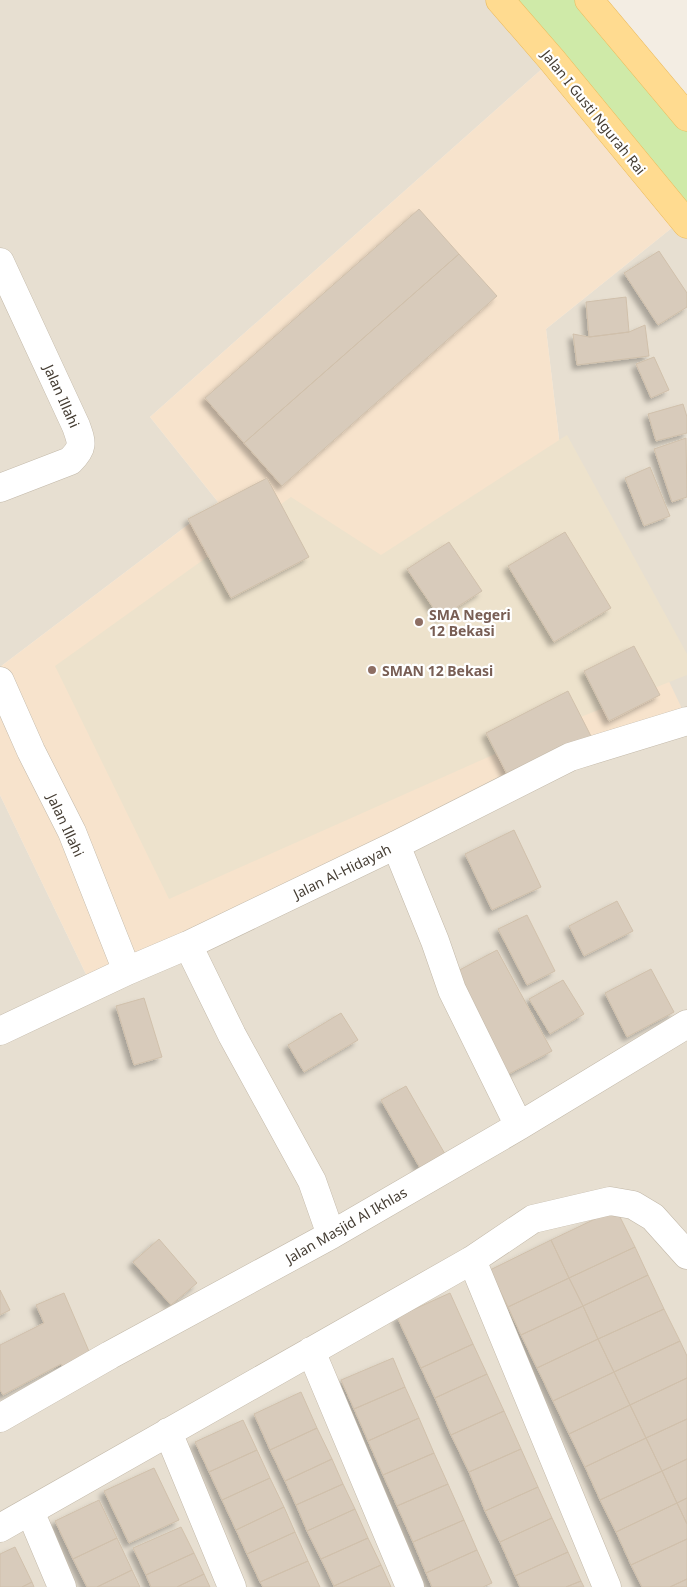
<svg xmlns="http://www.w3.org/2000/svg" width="687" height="1587" font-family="'Noto Sans',sans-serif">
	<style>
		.residential { fill: #e7dfd1 }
		.commercial { fill: #f7e3cc }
		.education { fill: #ede2cc }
		.green { fill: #cfeaa8 }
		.building { fill: #d8cbbb; stroke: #d0c0ab; filter: url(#shadow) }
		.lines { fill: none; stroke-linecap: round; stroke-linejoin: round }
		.minor-casing { stroke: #c2b8a8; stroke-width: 29 }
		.primary-casing { stroke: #ebb959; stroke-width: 29 }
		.minor { stroke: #fff; stroke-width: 28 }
		.primary { stroke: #ffdb90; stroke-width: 28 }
		.education-dot { fill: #8d6e63; stroke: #fff; stroke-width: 2 }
		.labels { text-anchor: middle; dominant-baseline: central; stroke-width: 4.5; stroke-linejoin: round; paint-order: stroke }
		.street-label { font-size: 14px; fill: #453d33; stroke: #fff }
		.education-label { font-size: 14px; font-weight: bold; fill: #785e54; stroke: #fff; text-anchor: start }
	</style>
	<defs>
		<filter id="shadow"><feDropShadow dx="-4.5" dy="4.5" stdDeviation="2.5" flood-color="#0004"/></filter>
	</defs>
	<rect width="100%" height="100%" fill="#f3ede3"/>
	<!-- residential -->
	<path class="residential" d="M 0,0 L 500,0 L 552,60 L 150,417 L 218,502 L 0,667 Z
		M 683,219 L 687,224 L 687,1587 L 0,1587 L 0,795 L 95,993 L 685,717 L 561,455 L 546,329 Z"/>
	<!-- commercial -->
	<path class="commercial" d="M 552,60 L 683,219 L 546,329 L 561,455 L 686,717 L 95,993 L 0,795 L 0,667 L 218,502 L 150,417 Z"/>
	<!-- education -->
	<path class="education" d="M 567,435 L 687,654 L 687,675 L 558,726 L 169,899 L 55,666 L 291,497 L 381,555 Z"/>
	<!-- green -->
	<path class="green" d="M 500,0 L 589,0 L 687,121 L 687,224 Z"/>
	<!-- building -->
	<path class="building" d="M 419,209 L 459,254 L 244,443 L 205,398 Z
		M 659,251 L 687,293 L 687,307 L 658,325 L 624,273 Z
		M 459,254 L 497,296 L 282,486 L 244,443 Z
		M 626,297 L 629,332 L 589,337 L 586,302 Z
		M 645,325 L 649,356 L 577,365 L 573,334 L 589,337 L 629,332 Z
		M 654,357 L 669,390 L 651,398 L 636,364 Z
		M 683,404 L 687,417 L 687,433 L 656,441 L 648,414 Z
		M 686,438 L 687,497 L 672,502 L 654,449 Z
		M 650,467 L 670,516 L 644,526 L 625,478 Z
		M 267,478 L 309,557 L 231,598 L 188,519 Z
		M 565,532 L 611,608 L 554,642 L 508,566 Z
		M 449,542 L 482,591 L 440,618 L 407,569 Z
		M 634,646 L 660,695 L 609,721 L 584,671 Z
		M 568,691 L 592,738 L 510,780 L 486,733 Z
		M 514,830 L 541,887 L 492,910 L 465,854 Z
		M 617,901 L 633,931 L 584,956 L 569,926 Z
		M 527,915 L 555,971 L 527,985 L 498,929 Z
		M 497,950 L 552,1051 L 507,1075 L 452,974 Z
		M 651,969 L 674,1012 L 627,1037 L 605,993 Z
		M 563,980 L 584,1014 L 550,1034 L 529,999 Z
		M 144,998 L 162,1057 L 134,1065 L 116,1006 Z
		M 341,1013 L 358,1040 L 304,1072 L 288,1045 Z
		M 406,1086 L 445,1154 L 420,1168 L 381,1100 Z
		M 616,1209 L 635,1247 L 569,1278 L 551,1240 Z
		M 159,1239 L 197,1283 L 171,1305 L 133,1262 Z
		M 551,1240 L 569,1278 L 508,1307 L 490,1270 Z
		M 635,1247 L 648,1275 L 583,1306 L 569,1278 Z
		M 648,1275 L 664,1309 L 598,1339 L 583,1306 Z
		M 569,1278 L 583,1306 L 521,1335 L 508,1307 Z
		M 0,1290 L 10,1310 L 0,1315 Z
		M 64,1293 L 91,1356 L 63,1367 L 61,1364 L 3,1395 L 0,1390 L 0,1345 L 44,1323 L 36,1305 Z
		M 450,1293 L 473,1344 L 421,1368 L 397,1317 Z
		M 583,1306 L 598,1339 L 537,1368 L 521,1335 Z
		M 664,1309 L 680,1341 L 614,1372 L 598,1339 Z
		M 598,1339 L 614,1372 L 553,1401 L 537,1368 Z
		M 680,1341 L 687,1356 L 687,1378 L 630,1405 L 614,1372 Z
		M 473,1344 L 487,1374 L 435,1398 L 421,1368 Z
		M 393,1358 L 405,1387 L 354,1409 L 341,1380 Z
		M 614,1372 L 630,1405 L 569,1434 L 553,1401 Z
		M 487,1374 L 504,1411 L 451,1435 L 435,1398 Z
		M 687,1378 L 687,1419 L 646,1438 L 630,1405 Z
		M 405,1387 L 419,1418 L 368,1441 L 354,1409 Z
		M 301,1392 L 317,1428 L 270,1450 L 254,1414 Z
		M 630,1405 L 646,1438 L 585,1467 L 569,1434 Z
		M 504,1411 L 521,1449 L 469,1472 L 451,1435 Z
		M 419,1418 L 434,1453 L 383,1475 L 368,1441 Z
		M 687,1419 L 687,1459 L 662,1471 L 646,1438 Z
		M 243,1420 L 257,1450 L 209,1472 L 195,1442 Z
		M 317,1428 L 332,1459 L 285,1481 L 270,1450 Z
		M 646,1438 L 662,1471 L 600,1500 L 585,1467 Z
		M 521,1449 L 538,1487 L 485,1511 L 469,1472 Z
		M 257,1450 L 270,1478 L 222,1500 L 209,1472 Z
		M 434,1453 L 448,1484 L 397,1506 L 383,1475 Z
		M 332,1459 L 343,1484 L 296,1505 L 285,1481 Z
		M 687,1459 L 687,1498 L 677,1503 L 662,1471 Z
		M 154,1468 L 179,1520 L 129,1543 L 104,1491 Z
		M 662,1471 L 677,1503 L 616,1532 L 600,1500 Z
		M 270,1478 L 284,1507 L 236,1530 L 222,1500 Z
		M 343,1484 L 355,1509 L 307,1531 L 296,1505 Z
		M 448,1484 L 464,1520 L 413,1542 L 397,1506 Z
		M 538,1487 L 552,1518 L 500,1542 L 485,1511 Z
		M 687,1498 L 687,1524 L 677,1503 Z
		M 99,1500 L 117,1538 L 73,1559 L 55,1521 Z
		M 677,1503 L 687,1524 L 687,1539 L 631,1565 L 616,1532 Z
		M 284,1507 L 295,1532 L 247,1554 L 236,1530 Z
		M 355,1509 L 368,1538 L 321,1559 L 307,1531 Z
		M 552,1518 L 568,1552 L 515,1576 L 500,1542 Z
		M 464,1520 L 477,1550 L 426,1573 L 413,1542 Z
		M 181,1527 L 194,1553 L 146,1575 L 133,1548 Z
		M 295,1532 L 308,1561 L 260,1582 L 247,1554 Z
		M 117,1538 L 132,1570 L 97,1587 L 87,1587 L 73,1559 Z
		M 368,1538 L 381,1565 L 334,1586 L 321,1559 Z
		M 687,1539 L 687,1579 L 670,1587 L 642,1587 L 631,1565 Z
		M 15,1547 L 32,1582 L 22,1587 L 0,1587 L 0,1554 Z
		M 477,1550 L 492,1583 L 483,1587 L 432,1587 L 426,1573 Z
		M 568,1552 L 581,1581 L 566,1587 L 520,1587 L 515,1576 Z
		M 194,1553 L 204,1574 L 177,1587 L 151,1587 L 146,1575 Z
		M 308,1561 L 320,1587 L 263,1587 L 260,1582 Z
		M 381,1565 L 391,1587 L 334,1587 L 334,1586 Z
		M 132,1570 L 140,1587 L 97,1587 Z
		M 204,1574 L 210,1587 L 177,1587 Z
		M 687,1579 L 687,1587 L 670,1587 Z
		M 581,1581 L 584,1587 L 566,1587 Z
		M 32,1582 L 34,1587 L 22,1587 Z"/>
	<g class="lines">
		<defs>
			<path id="minor" d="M 0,262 L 76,426 C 82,443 84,447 70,461 L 0,488
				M 0,681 L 31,751 L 72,832 L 127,971
				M 396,845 L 435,941 L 452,990 L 519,1126
				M 188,945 L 232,1035 L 312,1181 L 331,1235
				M 0,1031 L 127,971 L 188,945 L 396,845 L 570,757 L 687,721
				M 472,1260 L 607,1587
				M 311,1351 L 410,1587
				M 0,1418 L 110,1355 L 331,1235 L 519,1126 L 687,1024
				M 168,1432 L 232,1587
				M 30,1511 L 62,1587
				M 0,1528 L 472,1260 L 533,1219 L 610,1201 L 633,1205 L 653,1217 L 687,1255"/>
			<path id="primary" d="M 500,0 L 552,60 L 687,224
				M 589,0 L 687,117"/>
		</defs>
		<!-- minor casing -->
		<use href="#minor" class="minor-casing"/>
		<!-- primary casing -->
		<use href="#primary" class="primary-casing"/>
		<!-- minor -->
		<use href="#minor" class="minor"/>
		<!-- primary -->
		<use href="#primary" class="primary"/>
	</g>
	<!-- markers -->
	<g class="education-dot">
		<circle cx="419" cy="622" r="5"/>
		<circle cx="372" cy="670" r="5"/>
	</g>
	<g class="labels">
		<!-- street labels -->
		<g class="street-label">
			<text transform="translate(594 112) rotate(51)">Jalan I Gusti Ngurah Rai</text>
			<text transform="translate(62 396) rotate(66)">Jalan Illahi</text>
			<text transform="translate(66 825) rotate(65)">Jalan Illahi</text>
			<text transform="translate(342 871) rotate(-26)">Jalan Al-Hidayah</text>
			<text transform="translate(346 1225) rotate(-30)">Jalan Masjid Al Ikhlas</text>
		</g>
		<!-- education labels -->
		<g class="education-label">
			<text x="429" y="614">SMA Negeri<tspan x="429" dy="16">12 Bekasi</tspan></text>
			<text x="382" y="670">SMAN 12 Bekasi</text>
		</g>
	</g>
</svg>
